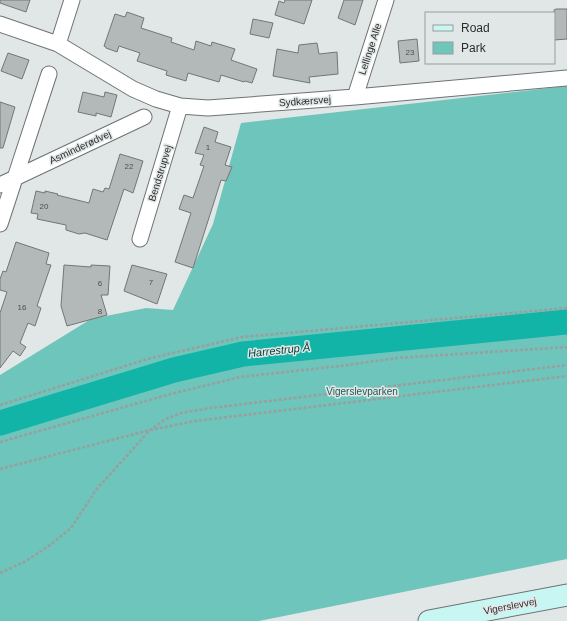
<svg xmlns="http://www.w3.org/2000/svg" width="567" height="621" font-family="Arial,sans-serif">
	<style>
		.green { fill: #6ec5bb }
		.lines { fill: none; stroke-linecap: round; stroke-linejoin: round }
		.river { stroke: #12b4a8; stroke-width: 25 }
		.building { fill: #b3b9b8; stroke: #717776 }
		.street-casing { stroke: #6d7372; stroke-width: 17 }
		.secondary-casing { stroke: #6d7372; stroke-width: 23 }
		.path { stroke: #9a9e9d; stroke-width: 2.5; stroke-dasharray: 3 2; stroke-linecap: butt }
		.street { stroke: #fff; stroke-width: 15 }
		.secondary { stroke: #c8f7f3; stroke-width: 21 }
		.labels { text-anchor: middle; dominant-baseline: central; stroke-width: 3; stroke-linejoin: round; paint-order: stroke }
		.number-label { font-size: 8px; fill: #4c504f }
		.street-label { font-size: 10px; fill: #2a2d2c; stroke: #e1e7e6 }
		.park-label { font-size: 10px; fill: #225a55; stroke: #e1e7e6 }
		.water-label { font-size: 11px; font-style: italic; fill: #00413c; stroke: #e1e7e6 }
	</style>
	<rect width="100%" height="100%" fill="#e1e7e6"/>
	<!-- green -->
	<path class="green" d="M 567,86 L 567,559 L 259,621 L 0,621 L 0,375 L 91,319 L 146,308 L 173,310 L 213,224 L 241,123 Z"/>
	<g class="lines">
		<!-- river -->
		<path class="river" d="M 0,423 L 174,370 L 243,354 L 567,322"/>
	</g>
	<!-- building -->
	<path class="building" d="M 0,0 L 30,0 L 26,12 L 0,3 Z
		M 285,0 L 312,0 L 304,24 L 275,15 L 279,1 L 284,3 Z
		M 344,0 L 363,0 L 355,25 L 338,18 Z
		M 556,9 L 567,9 L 567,39 L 554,40 L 554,10 Z
		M 127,12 L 144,18 L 141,28 L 172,38 L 171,42 L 194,50 L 196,41 L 211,46 L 212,42 L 235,49 L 231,60 L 257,69 L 252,83 L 245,81 L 244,82 L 221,75 L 219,82 L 188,73 L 186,81 L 166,75 L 167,71 L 137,61 L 140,53 L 119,46 L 117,52 L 106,48 L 106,47 L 104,46 L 115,14 L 125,17 Z
		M 253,19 L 273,23 L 269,38 L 250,34 Z
		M 417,39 L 419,61 L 400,63 L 398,41 Z
		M 317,43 L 319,54 L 337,52 L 338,74 L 309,77 L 310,83 L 273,76 L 277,49 L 298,53 L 299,45 Z
		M 8,53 L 29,60 L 22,79 L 1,71 Z
		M 83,92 L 104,97 L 105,92 L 117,95 L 111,117 L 96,113 L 96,116 L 78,112 Z
		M 0,102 L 15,107 L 3,148 L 0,148 Z
		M 204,127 L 218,132 L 215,142 L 231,147 L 225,165 L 232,167 L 226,181 L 221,180 L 193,268 L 175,262 L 191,213 L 179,209 L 184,195 L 193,198 L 204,166 L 200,165 L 204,155 L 195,153 Z
		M 120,154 L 143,161 L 133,193 L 124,189 L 107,240 L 85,233 L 79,234 L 66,230 L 66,225 L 37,219 L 38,214 L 31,213 L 36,191 L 45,193 L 45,191 L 58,194 L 57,195 L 89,203 L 93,189 L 103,192 L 105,188 L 109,189 Z
		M 16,242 L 49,253 L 46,264 L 51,265 L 37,306 L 41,308 L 35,326 L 28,323 L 20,343 L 26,347 L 20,356 L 13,351 L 0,368 L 0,313 L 7,292 L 0,290 L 0,279 L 3,271 L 6,272 Z
		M 64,265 L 91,267 L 91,265 L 110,266 L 108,295 L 101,295 L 107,315 L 67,326 L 61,306 Z
		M 132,265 L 167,274 L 157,304 L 124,291 Z"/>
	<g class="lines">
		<defs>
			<path id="street" d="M 0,24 L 58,44 L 133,89 L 156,99 L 180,106 L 208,108 L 355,97 L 567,78
				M 58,44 L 72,0
				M 355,97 L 386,0
				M 0,185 L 144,117
				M 0,224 L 49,74
				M 140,239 L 180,106"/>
			<path id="secondary" d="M 429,621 L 567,595"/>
		</defs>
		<!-- street casing -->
		<use href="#street" class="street-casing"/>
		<!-- secondary casing -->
		<use href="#secondary" class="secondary-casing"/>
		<!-- path -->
		<path class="path" d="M 0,405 L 151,358 L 242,337 L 567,308
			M 0,442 L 167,395 L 240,377 L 340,366 L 397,358 L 567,347
			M 0,469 L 150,430 L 195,421 L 567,376
			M 0,573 L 26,561 L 50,545 L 71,528 L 96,490 L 150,430 L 166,419 L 181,413 L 211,408 L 567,365"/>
		<!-- street -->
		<use href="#street" class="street"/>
		<!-- secondary -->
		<use href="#secondary" class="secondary"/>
	</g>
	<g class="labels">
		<!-- number labels -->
		<g class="number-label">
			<text x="410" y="52">23</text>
			<text x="208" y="147">1</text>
			<text x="129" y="166">22</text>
			<text x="44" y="206">20</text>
			<text x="151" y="282">7</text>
			<text x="100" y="283">6</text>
			<text x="22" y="307">16</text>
			<text x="100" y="311">8</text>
		</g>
		<!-- street labels -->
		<g class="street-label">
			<text transform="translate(370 49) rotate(-72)">Lellinge Alle</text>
			<text transform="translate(305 101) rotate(-4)">Sydkærsvej</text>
			<text transform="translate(80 147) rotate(-25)">Asminderødvej</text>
			<text transform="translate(160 173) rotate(-73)">Bendstrupvej</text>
			<text transform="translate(510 606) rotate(-11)">Vigerslevvej</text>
		</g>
		<!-- park labels -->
		<g class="park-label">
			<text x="362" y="391">Vigerslevparken</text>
		</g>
		<!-- water labels -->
		<g class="water-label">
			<text transform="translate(279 350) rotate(-6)">Harrestrup Å</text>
		</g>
	</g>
	<!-- legend -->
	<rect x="425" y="12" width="130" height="52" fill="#e1e7e6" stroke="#989d9c"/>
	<rect x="433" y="25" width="20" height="6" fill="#c8f7f3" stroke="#989d9c"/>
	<text x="461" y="32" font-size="12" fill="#2a2d2c">Road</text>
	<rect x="433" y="42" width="20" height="12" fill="#6ec5bb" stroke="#989d9c"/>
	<text x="461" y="52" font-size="12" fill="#2a2d2c">Park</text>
</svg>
